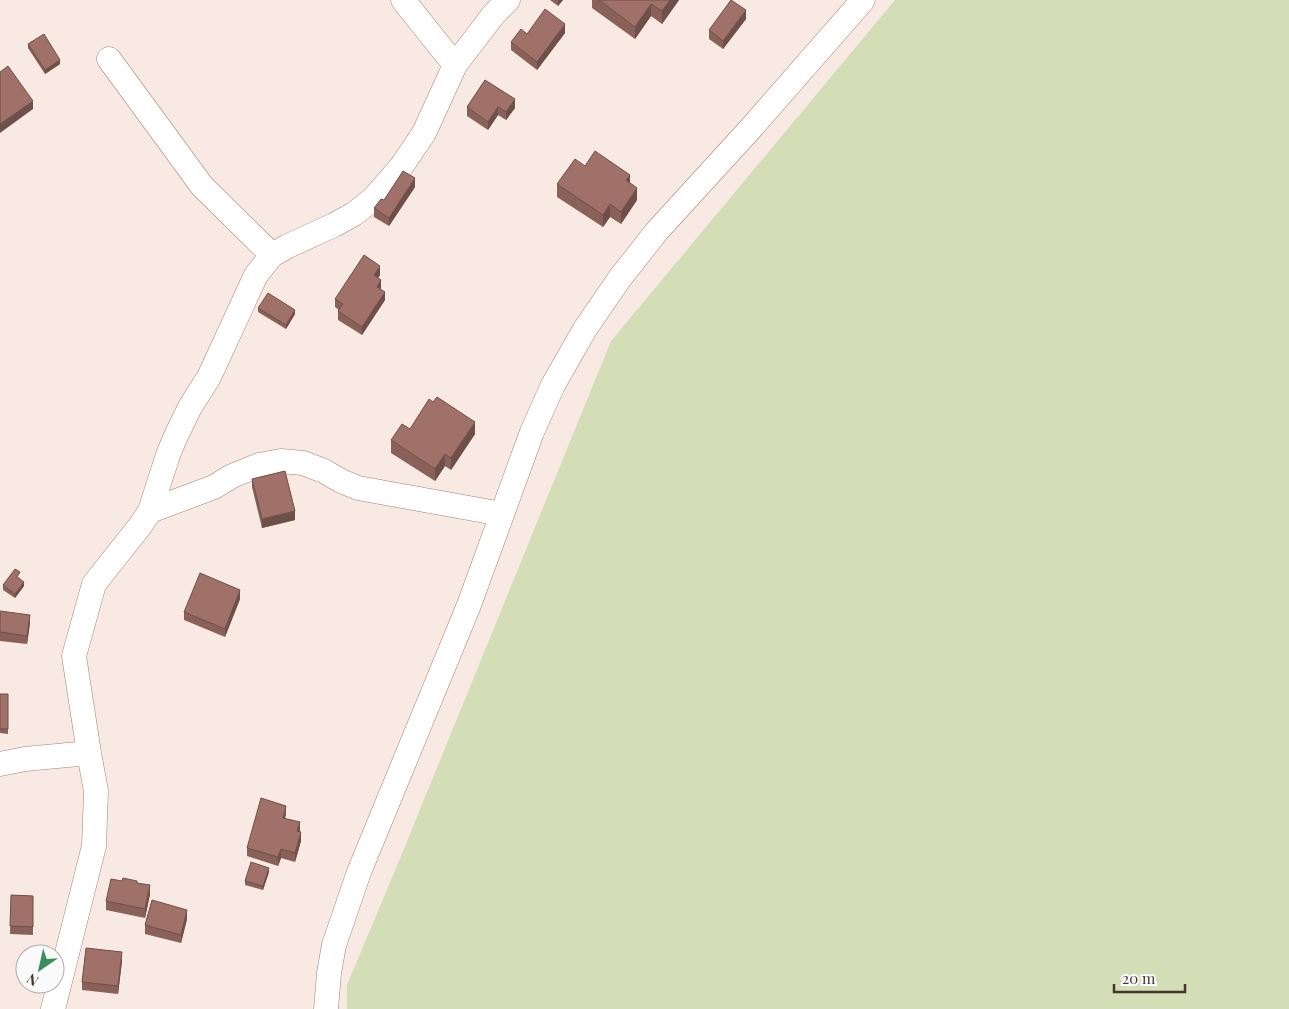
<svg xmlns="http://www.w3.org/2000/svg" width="1289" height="1009" font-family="'Playfair Display',serif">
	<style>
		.green { fill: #d3ddb6 }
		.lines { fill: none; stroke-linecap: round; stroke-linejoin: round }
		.minor-casing { stroke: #a48073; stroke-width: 25 }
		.minor { stroke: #fff; stroke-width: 24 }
		.wall { fill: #896159 }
		.shaded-wall { fill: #6f4f49 }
		.building { fill: #9f7168; stroke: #6f4f49 }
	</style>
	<rect width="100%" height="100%" fill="#f9e9e3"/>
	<!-- green -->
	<path class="green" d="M 895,0 L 1289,0 L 1289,1009 L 347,1009 L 347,985 L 401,856 L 611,341 Z"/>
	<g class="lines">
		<defs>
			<path id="minor" d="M 403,0 L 455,65
				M 109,59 L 202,186 L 272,255
				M 150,511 L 214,487 L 232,476 L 259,465 L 281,461 L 303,463 L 324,471 L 341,481 L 358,488 L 502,514
				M 0,764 L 25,759 L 89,753
				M 53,1009 L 94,846 L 96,791 L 89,753 L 74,656 L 94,584 L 140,526 L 150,511 L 168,455 L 175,438 L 190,407 L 209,377 L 256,275 L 272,255 L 288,246 L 334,225 L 354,214 L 373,199 L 401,167 L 424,133 L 455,65 L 494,14 L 508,0
				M 326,1009 L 329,973 L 334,945 L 359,872 L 469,605 L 532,432 L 553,385 L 585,329 L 620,278 L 657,231 L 752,127 L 863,0"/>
		</defs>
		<!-- minor casing -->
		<use href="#minor" class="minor-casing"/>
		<!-- minor -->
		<use href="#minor" class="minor"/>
	</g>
	<!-- wall -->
	<path class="wall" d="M 550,0 L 563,0 L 558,6 Z
		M 592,0 L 679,0 L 662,24 L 651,16 L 635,39 L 592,8 Z
		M 746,19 L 723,49 L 709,39 L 709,30 Z
		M 565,33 L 537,70 L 511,50 L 511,42 L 527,34 Z
		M 28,44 L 60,64 L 45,74 L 28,48 Z
		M 485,80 L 515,108 L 506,120 L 498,115 L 488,130 L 467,116 L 467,107 Z
		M 585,166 L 637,200 L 621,224 L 610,217 L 603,227 L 557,197 L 557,184 Z
		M 415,187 L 389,226 L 374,217 L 374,208 L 384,200 Z
		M 380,275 L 378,278 L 381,288 L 380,289 L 385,300 L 362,335 L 338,320 L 338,311 L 339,310 L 335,307 L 335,299 Z
		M 258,308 L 295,314 L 286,329 L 258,312 Z
		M 433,402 L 475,434 L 451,470 L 445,466 L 435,481 L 391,453 L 391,440 L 410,429 Z
		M 252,479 L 295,520 L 262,528 L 252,487 Z
		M 20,577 L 19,578 L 24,586 L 15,598 L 3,590 L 3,585 Z
		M 240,599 L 225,637 L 184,620 L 184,612 Z
		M 0,611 L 30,623 L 27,644 L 0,641 Z
		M 0,694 L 8,694 L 8,734 L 0,733 Z
		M 286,814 L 285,818 L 300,831 L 301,841 L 295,862 L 281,858 L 278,866 L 247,856 L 247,848 Z
		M 269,872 L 263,890 L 245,885 L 245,881 Z
		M 122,881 L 137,883 L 150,894 L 145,918 L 106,910 L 106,901 Z
		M 11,895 L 33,896 L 33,935 L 10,934 Z
		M 187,919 L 181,943 L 145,934 L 145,925 Z
		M 122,961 L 118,994 L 82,990 L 82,982 Z"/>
	<!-- shaded-wall -->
	<path class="shaded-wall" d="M 558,0 L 563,0 L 558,6 Z
		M 670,0 L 679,0 L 662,24 L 662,11 Z
		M 651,4 L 651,16 L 635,39 L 635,27 Z
		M 746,10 L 746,19 L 723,49 L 723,41 Z
		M 565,24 L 565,33 L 537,70 L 537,62 Z
		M 60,60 L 60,64 L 45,74 L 45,70 Z
		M 515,99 L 515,108 L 506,120 L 506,112 Z
		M 33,101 L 33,109 L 0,133 L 0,124 Z
		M 498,107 L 498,115 L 488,130 L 488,122 Z
		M 630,175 L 630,187 L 626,180 Z
		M 415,178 L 415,187 L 389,226 L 389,218 Z
		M 637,188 L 637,200 L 621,224 L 621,212 Z
		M 610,204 L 610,217 L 603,227 L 603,215 Z
		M 380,266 L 380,275 L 374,284 L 374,275 Z
		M 381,280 L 381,288 L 377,295 L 377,287 Z
		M 385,292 L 385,300 L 362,335 L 362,327 Z
		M 295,310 L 295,314 L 286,329 L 286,325 Z
		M 475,422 L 475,434 L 451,470 L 451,458 Z
		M 445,454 L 445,466 L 435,481 L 435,469 Z
		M 295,511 L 295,520 L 262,528 L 262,519 Z
		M 24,582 L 24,586 L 15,598 L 15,594 Z
		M 240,590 L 240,599 L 225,637 L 225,629 Z
		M 30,615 L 30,623 L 27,644 L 27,636 Z
		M 286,806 L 286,814 L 283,826 L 283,818 Z
		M 300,822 L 300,831 L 297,840 L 297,831 Z
		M 301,832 L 301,841 L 295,862 L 295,853 Z
		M 281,849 L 281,858 L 278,866 L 278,857 Z
		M 269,868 L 269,872 L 263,890 L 263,886 Z
		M 150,885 L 150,894 L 145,918 L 145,909 Z
		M 187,910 L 187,919 L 181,943 L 181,935 Z
		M 122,952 L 122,961 L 118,994 L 118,986 Z"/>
	<!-- building -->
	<path class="building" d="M 599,0 L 670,0 L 662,11 L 651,4 L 635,27 Z
		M 731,0 L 746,10 L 723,41 L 709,30 Z
		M 545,9 L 565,24 L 537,62 L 511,42 L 521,29 L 527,34 Z
		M 44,34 L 60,60 L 45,70 L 28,44 Z
		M 8,66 L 33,101 L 0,124 L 0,72 Z
		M 485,80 L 515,99 L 506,112 L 498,107 L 488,122 L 467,107 Z
		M 595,151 L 630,175 L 626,180 L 637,188 L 621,212 L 610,204 L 603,215 L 557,184 L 575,159 L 585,166 Z
		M 403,171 L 415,178 L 389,218 L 374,208 L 381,199 L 384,200 Z
		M 364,255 L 380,266 L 374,275 L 381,280 L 377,287 L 385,292 L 362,327 L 338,311 L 343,304 L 335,299 Z
		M 268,293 L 295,310 L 286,325 L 258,308 Z
		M 437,397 L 475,422 L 451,458 L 445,454 L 435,469 L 391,440 L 402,424 L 410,429 L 429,399 L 433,402 Z
		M 285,471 L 295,511 L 262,519 L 252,479 Z
		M 15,569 L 20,572 L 17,577 L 24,582 L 15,594 L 3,585 Z
		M 200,573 L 240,590 L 225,629 L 184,612 Z
		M 0,611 L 30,615 L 27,636 L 0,632 Z
		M 0,694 L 8,694 L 8,729 L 0,729 Z
		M 261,798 L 286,806 L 283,818 L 300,822 L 297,831 L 301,832 L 295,853 L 281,849 L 278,857 L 247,848 Z
		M 251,862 L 269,868 L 263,886 L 245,881 Z
		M 123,878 L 137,881 L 137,883 L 150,885 L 145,909 L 106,901 L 111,879 L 122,881 Z
		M 11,895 L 33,896 L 33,927 L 10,926 Z
		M 152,900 L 187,910 L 181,935 L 145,925 Z
		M 86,948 L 122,952 L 118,986 L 82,982 Z"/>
	<!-- north arrow -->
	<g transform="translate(40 969) rotate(214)"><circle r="24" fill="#fafafa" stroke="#b1aba9"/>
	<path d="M0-4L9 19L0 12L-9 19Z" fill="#3c8d5e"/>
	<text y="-8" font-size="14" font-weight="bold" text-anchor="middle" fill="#44352f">N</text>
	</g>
	<!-- scale -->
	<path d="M1114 984v8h71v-8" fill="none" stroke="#44352f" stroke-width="2.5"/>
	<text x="1122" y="984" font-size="15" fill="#44352f" stroke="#fafafa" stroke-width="4" paint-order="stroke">20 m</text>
</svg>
